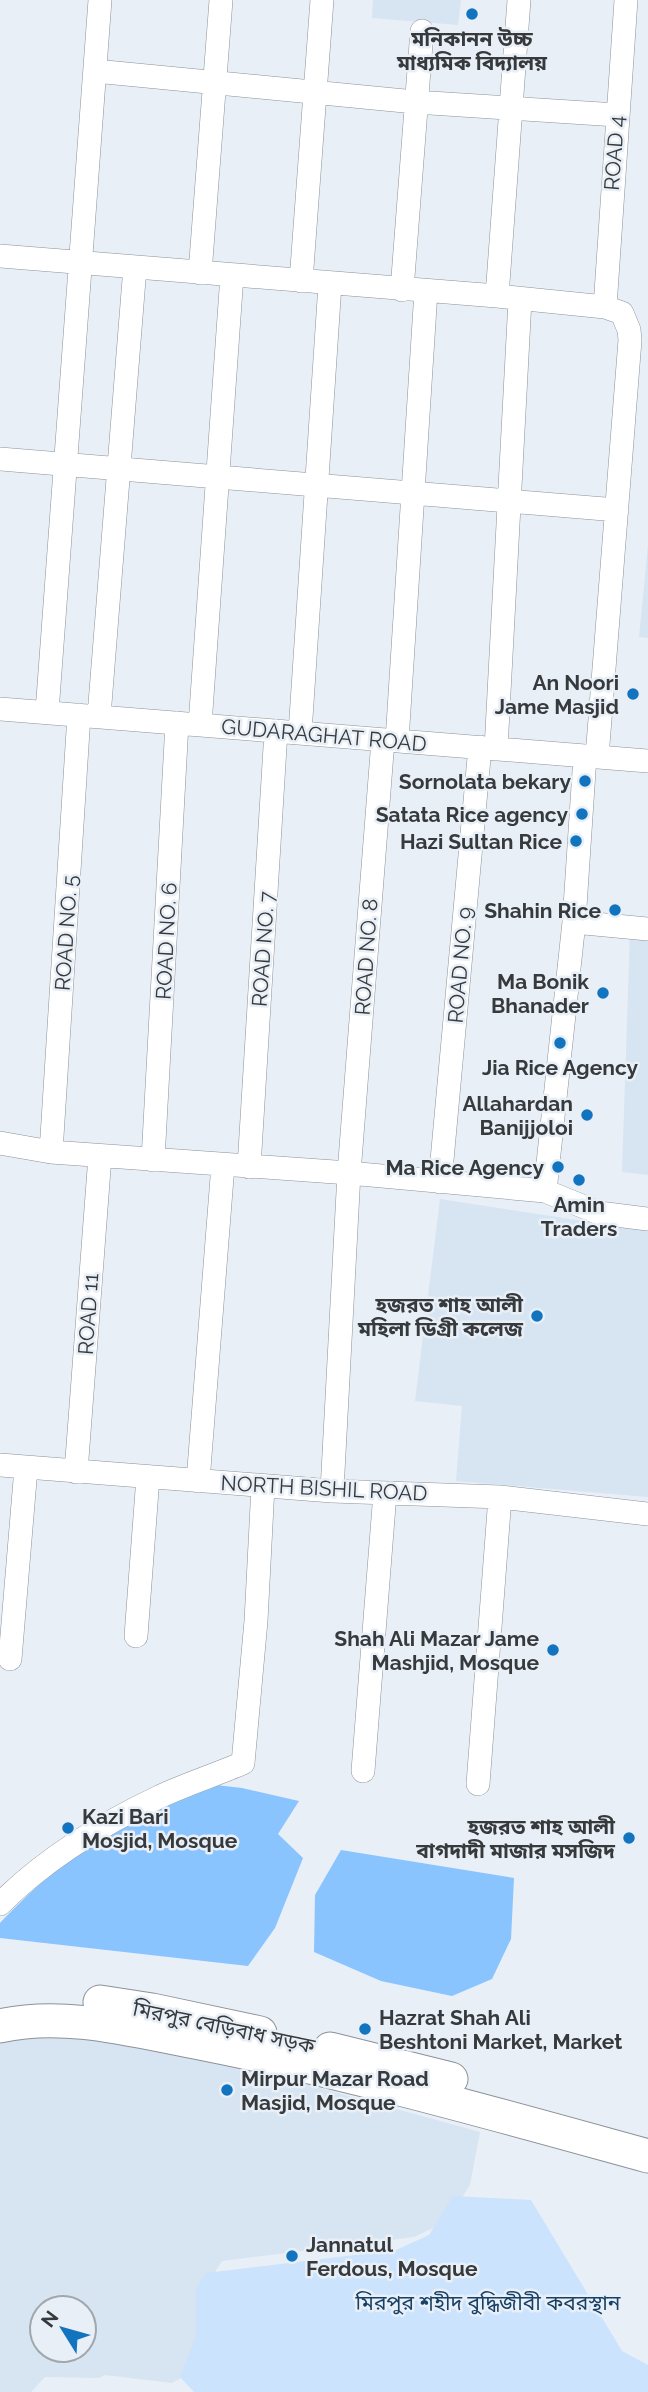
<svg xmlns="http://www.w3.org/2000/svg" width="648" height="2392" font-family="Raleway,'Noto Sans Bengali',sans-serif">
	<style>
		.built { fill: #d7e4f1; fill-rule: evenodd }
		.green { fill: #cbe3fc }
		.water { fill: #89c4ff }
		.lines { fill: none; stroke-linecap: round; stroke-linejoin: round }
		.minor-casing { stroke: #8c9299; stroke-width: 24 }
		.highway-casing { stroke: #8c9299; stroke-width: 35 }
		.minor { stroke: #fff; stroke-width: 23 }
		.highway { stroke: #fff; stroke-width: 33 }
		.poi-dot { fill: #1273bf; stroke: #e8eff7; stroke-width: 2.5 }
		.labels { text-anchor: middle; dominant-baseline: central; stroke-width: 5; stroke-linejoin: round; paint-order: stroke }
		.poi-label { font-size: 21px; font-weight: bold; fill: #373a3d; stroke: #e8eff7; text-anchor: end }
		.street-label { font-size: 21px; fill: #373a3d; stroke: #e8eff7 }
		.park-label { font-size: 21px; fill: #164066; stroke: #e8eff7 }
	</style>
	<rect width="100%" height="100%" fill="#e8eff7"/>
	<!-- built -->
	<path class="built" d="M 373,0 L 461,0 L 458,25 L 372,18 Z
		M 648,545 L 648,638 L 639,637 Z
		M 630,932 L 648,934 L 648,1175 L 622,1172 Z
		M 440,1199 L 648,1231 L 648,1497 L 456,1481 L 462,1406 L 415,1401 Z
		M 74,2033 L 203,2056 L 480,2132 L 470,2185 L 446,2222 L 414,2237 L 222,2261 L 211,2278 L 194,2371 L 172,2383 L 105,2375 L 99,2378 L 45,2377 L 31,2392 L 0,2392 L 0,2039 ZM 42,2308 L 84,2308 L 84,2350 L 42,2350 Z"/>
	<!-- green -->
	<path class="green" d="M 453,2196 L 531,2200 L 622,2351 L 648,2365 L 648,2392 L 194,2392 L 180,2377 L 196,2336 L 196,2289 L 206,2273 L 396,2250 L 429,2235 Z"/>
	<!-- water -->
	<path class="water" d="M 207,1784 L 242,1788 L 299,1801 L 278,1834 L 303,1858 L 275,1928 L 248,1966 L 0,1938 L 0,1923 C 38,1883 80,1847 128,1821 C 154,1808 181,1796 207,1784 Z
		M 341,1850 L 514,1878 L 511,1939 L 492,1979 L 452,1996 L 381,1981 L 314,1952 L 315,1895 Z"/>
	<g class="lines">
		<defs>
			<path id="minor" d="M 95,71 L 415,102 L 617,115
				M 0,256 L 497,296 L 605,307 L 622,313 L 629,330 L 630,340 L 597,757
				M 200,273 L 221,0
				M 301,281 L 322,0
				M 402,290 L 422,31
				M 497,296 L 519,0
				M 605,307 L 626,0
				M 0,459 L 617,510
				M 0,709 L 648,761
				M 47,712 L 100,0
				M 99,716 L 135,267
				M 200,725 L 232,275
				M 300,733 L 330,284
				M 397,741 L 426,291
				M 496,749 L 520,300
				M 574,922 L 648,929
				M 0,1143 L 51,1152 L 349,1173 L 545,1191 L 599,1213 L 648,1219
				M 51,1152 L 79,715
				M 153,1160 L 177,723
				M 249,1167 L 276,731
				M 440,1182 L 480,747
				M 545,1191 L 574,922 L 585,756
				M 0,1465 L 332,1491 L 500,1497 L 648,1514
				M 76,1472 L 100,1156
				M 198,1481 L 223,1165
				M 332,1491 L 349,1173 L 383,740
				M 136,1636 L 148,1477
				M 10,1659 L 26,1468
				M 363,1771 L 385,1493
				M 478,1784 L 500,1497
				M 0,1904 C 44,1860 102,1824 159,1797 C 186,1784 215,1775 243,1763 L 256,1621 L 263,1486"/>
			<path id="highway" d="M 100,2002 L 152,2010 L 260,2033
				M 0,2026 C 65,2011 135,2031 200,2043 C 351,2073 499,2115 648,2156
				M 330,2049 L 451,2079"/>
		</defs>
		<!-- minor casing -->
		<use href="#minor" class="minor-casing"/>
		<!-- highway casing -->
		<use href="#highway" class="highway-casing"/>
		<!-- minor -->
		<use href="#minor" class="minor"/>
		<!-- highway -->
		<use href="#highway" class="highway"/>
	</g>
	<!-- markers -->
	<g class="poi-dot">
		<circle cx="472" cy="14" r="7"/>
		<circle cx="633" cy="694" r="7"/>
		<circle cx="585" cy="781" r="7"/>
		<circle cx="582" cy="814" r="7"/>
		<circle cx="576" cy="841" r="7"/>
		<circle cx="615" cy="910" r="7"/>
		<circle cx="603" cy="993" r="7"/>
		<circle cx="560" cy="1043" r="7"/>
		<circle cx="587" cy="1115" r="7"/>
		<circle cx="558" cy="1167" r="7"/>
		<circle cx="579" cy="1180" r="7"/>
		<circle cx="537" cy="1316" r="7"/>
		<circle cx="553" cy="1650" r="7"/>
		<circle cx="68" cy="1828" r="7"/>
		<circle cx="629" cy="1838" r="7"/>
		<circle cx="365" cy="2029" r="7"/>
		<circle cx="227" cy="2090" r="7"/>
		<circle cx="292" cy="2256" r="7"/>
	</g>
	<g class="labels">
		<!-- poi labels -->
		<g class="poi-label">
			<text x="472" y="38" text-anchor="middle">মনিকানন উচ্চ<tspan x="472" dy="24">মাধ্যমিক বিদ্যালয়</tspan></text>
			<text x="619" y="682">An Noori<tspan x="619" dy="24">Jame Masjid</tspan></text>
			<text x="571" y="781">Sornolata bekary</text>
			<text x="568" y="814">Satata Rice agency</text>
			<text x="562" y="841">Hazi Sultan Rice</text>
			<text x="601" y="910">Shahin Rice</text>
			<text x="589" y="981">Ma Bonik<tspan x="589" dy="24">Bhanader</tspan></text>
			<text x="560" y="1067" text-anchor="middle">Jia Rice Agency</text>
			<text x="573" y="1103">Allahardan<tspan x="573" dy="24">Banijjoloi</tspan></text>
			<text x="544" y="1167">Ma Rice Agency</text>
			<text x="579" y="1204" text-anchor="middle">Amin<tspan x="579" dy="24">Traders</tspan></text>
			<text x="523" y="1304">হজরত শাহ আলী<tspan x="523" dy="24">মহিলা ডিগ্রী কলেজ</tspan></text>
			<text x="539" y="1638">Shah Ali Mazar Jame<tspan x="539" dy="24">Mashjid, Mosque</tspan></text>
			<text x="82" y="1816" text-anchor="start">Kazi Bari<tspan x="82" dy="24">Mosjid, Mosque</tspan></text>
			<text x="615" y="1826">হজরত শাহ আলী<tspan x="615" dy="24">বাগদাদী মাজার মসজিদ</tspan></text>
			<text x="379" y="2017" text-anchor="start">Hazrat Shah Ali<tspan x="379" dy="24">Beshtoni Market, Market</tspan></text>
			<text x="241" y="2078" text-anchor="start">Mirpur Mazar Road<tspan x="241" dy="24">Masjid, Mosque</tspan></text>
			<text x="306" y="2244" text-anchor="start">Jannatul<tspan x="306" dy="24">Ferdous, Mosque</tspan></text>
		</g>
		<!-- street labels -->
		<g class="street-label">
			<text transform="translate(614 153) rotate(-86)">ROAD 4</text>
			<text transform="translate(324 735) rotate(5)">GUDARAGHAT ROAD</text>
			<text transform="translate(66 933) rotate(-86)">ROAD NO. 5</text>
			<text transform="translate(166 941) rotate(-87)">ROAD NO. 6</text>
			<text transform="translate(263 949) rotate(-86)">ROAD NO. 7</text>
			<text transform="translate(366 957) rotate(-86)">ROAD NO. 8</text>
			<text transform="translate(460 965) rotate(-85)">ROAD NO. 9</text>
			<text transform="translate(88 1314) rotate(-86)">ROAD 11</text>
			<text transform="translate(324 1488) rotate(3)">NORTH BISHIL ROAD</text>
			<text transform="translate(224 2027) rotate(12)">মিরপুর বেড়িবাধ সড়ক</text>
		</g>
		<!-- park labels -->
		<g class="park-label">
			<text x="488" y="2302">মিরপুর শহীদ বুদ্ধিজীবী কবরস্থান</text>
		</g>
	</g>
	<!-- north arrow -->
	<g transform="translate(63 2329) rotate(307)"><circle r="33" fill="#e8eff7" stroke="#a1a7ad" stroke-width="2"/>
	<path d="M0-5L12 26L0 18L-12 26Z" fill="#1273bf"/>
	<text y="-10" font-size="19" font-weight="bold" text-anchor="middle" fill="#373a3d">N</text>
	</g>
</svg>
